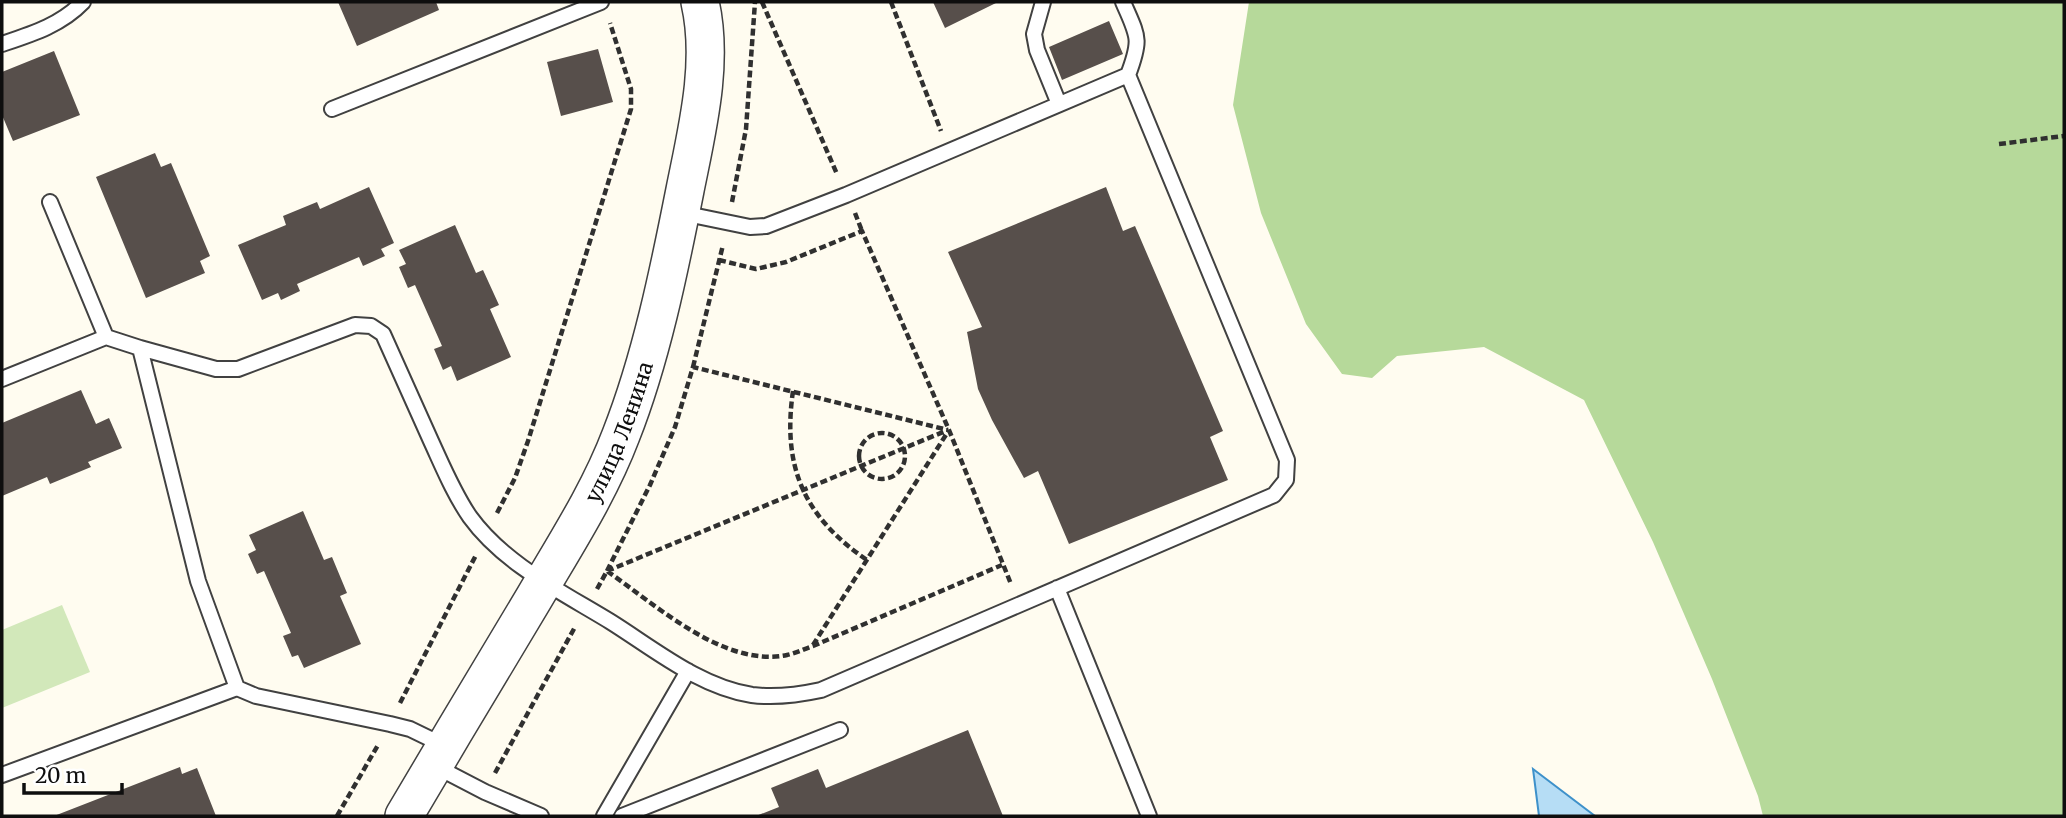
<svg xmlns="http://www.w3.org/2000/svg" width="2066" height="818" font-family="Merriweather,serif">
	<style>
		.green { fill: #d2e8ba }
		.forest { fill: #b6d99a }
		.water { fill: #b6ddf5; stroke: #3e91ca; stroke-width: 2 }
		.building { fill: #574f4b }
		.lines { fill: none; stroke-linecap: round; stroke-linejoin: round }
		.service-casing { stroke: #414141; stroke-width: 18 }
		.tertiary-casing { stroke: #414141; stroke-width: 40 }
		.path { stroke: #303030; stroke-width: 4.5; stroke-dasharray: 7 3.5; stroke-linecap: butt }
		.service { stroke: #fff; stroke-width: 14 }
		.tertiary { stroke: #fff; stroke-width: 37 }
		.labels { text-anchor: middle; dominant-baseline: central; stroke-width: 7; stroke-linejoin: round; paint-order: stroke }
		.street-label { font-size: 21px; fill: #0e0e0e; stroke: #fff }
	</style>
	<rect width="100%" height="100%" fill="#fffcf0"/>
	<!-- green -->
	<path class="green" d="M 62,605 L 90,672 L 2,708 L 2,630 Z"/>
	<!-- forest -->
	<path class="forest" d="M 1249,2 L 2064,2 L 2064,816 L 1763,816 L 1758,796 L 1712,679 L 1653,542 L 1584,400 L 1484,347 L 1397,356 L 1372,378 L 1342,374 L 1306,324 L 1261,213 L 1233,105 Z"/>
	<!-- water -->
	<path class="water" d="M 1533,769 L 1595,816 L 1539,816 Z"/>
	<!-- building -->
	<path class="building" d="M 338,2 L 436,2 L 439,10 L 357,46 Z
		M 933,2 L 998,2 L 945,28 Z
		M 1109,21 L 1123,54 L 1062,80 L 1049,47 Z
		M 598,49 L 613,102 L 561,116 L 547,62 Z
		M 54,51 L 80,115 L 13,141 L 2,115 L 2,72 Z
		M 155,153 L 161,167 L 171,163 L 210,256 L 200,261 L 205,273 L 146,298 L 96,177 Z
		M 369,187 L 394,243 L 381,249 L 385,256 L 363,266 L 359,257 L 297,284 L 300,291 L 281,300 L 278,293 L 262,300 L 238,245 L 286,225 L 283,216 L 317,202 L 320,209 Z
		M 1106,187 L 1123,231 L 1135,226 L 1223,431 L 1210,437 L 1228,480 L 1069,544 L 1038,471 L 1024,478 L 992,420 L 978,389 L 967,332 L 982,327 L 948,252 Z
		M 455,225 L 476,273 L 483,270 L 499,305 L 490,309 L 511,357 L 457,381 L 451,366 L 443,370 L 434,349 L 442,346 L 415,285 L 408,288 L 399,267 L 406,264 L 399,250 Z
		M 81,390 L 96,424 L 109,418 L 122,448 L 88,462 L 91,467 L 50,484 L 47,477 L 2,496 L 2,423 Z
		M 303,511 L 324,560 L 332,557 L 347,593 L 340,596 L 361,644 L 304,668 L 298,655 L 292,657 L 283,636 L 291,633 L 264,571 L 257,574 L 248,554 L 256,550 L 249,535 Z
		M 968,730 L 1003,816 L 756,816 L 779,807 L 771,788 L 818,769 L 826,788 Z
		M 180,767 L 182,774 L 197,768 L 216,816 L 54,816 Z"/>
	<g class="lines">
		<defs>
			<path id="service" d="M 1043,2 L 1034,34 L 1037,50 L 1059,104
				M 1123,2 C 1138,37 1142,38 1128,75
				M 2,44 C 32,34 61,25 83,2
				M 332,109 L 601,2
				M 50,202 L 106,337
				M 2,379 L 106,337 L 140,348
				M 1057,588 L 1149,816
				M 237,688 L 198,581 L 140,348 L 216,369 L 238,369 L 355,325 L 371,326 L 383,334 C 399,370 415,406 431,441 C 443,467 454,494 470,517 C 504,564 562,592 611,622 C 654,649 700,687 752,695 C 776,698 798,695 821,690 L 1274,495 L 1286,480 L 1287,460 L 1128,75 L 846,195 L 766,226 L 750,227 L 682,213
				M 435,766 L 485,792 L 541,816
				M 2,775 L 237,688 L 256,696 L 390,724 L 410,729 L 445,746
				M 604,816 L 688,671
				M 622,816 L 840,730"/>
			<g id="tertiary">
				<path id="s1" d="M 404,816 C 447,743 490,671 534,598 C 565,545 599,493 621,435 C 651,359 669,271 685,190 C 697,130 714,63 700,2"/>
			</g>
		</defs>
		<!-- service casing -->
		<use href="#service" class="service-casing"/>
		<!-- tertiary casing -->
		<use href="#tertiary" class="tertiary-casing"/>
		<!-- path -->
		<path class="path" d="M 762,2 L 837,174
			M 891,2 L 941,131
			M 1999,144 L 2064,136
			M 732,202 L 746,129 L 755,2
			M 855,213 L 862,231
			M 719,260 L 756,269 L 786,262 L 862,231 L 949,430 L 1011,584
			M 693,367 L 723,245
			M 793,391 C 782,467 804,517 867,560
			M859 456a23 23 0 1 1 46 0a23 23 0 1 1-46 0Z
			M 497,513 L 515,478 L 528,441 L 631,109 L 631,89 L 610,23
			M 607,571 L 650,485 L 675,427 L 693,367 L 948,430
			M 607,571 L 948,430
			M 597,589 L 607,571 C 656,605 724,668 787,655 C 796,653 804,649 813,646 L 1002,565
			M 813,645 L 949,430
			M 400,703 L 476,555
			M 495,773 L 575,627
			M 337,816 L 378,745"/>
		<!-- service -->
		<use href="#service" class="service"/>
		<!-- tertiary -->
		<use href="#tertiary" class="tertiary"/>
	</g>
	<g class="labels">
		<!-- street labels -->
		<g class="street-label">
			<text stroke="none"><textPath href="#s1" startOffset="441">улица Ленина</textPath></text>
		</g>
	</g>
	<!-- border -->
	<rect width="2066" height="818" fill="none" stroke="#0e0e0e" stroke-width="7"/>
	<!-- scale -->
	<path d="M24 783v10h98v-10" fill="none" stroke="#0e0e0e" stroke-width="3.5"/>
	<text x="35" y="783" font-size="21" fill="#0e0e0e" stroke="#ffffff" stroke-width="5" paint-order="stroke">20 m</text>
</svg>
